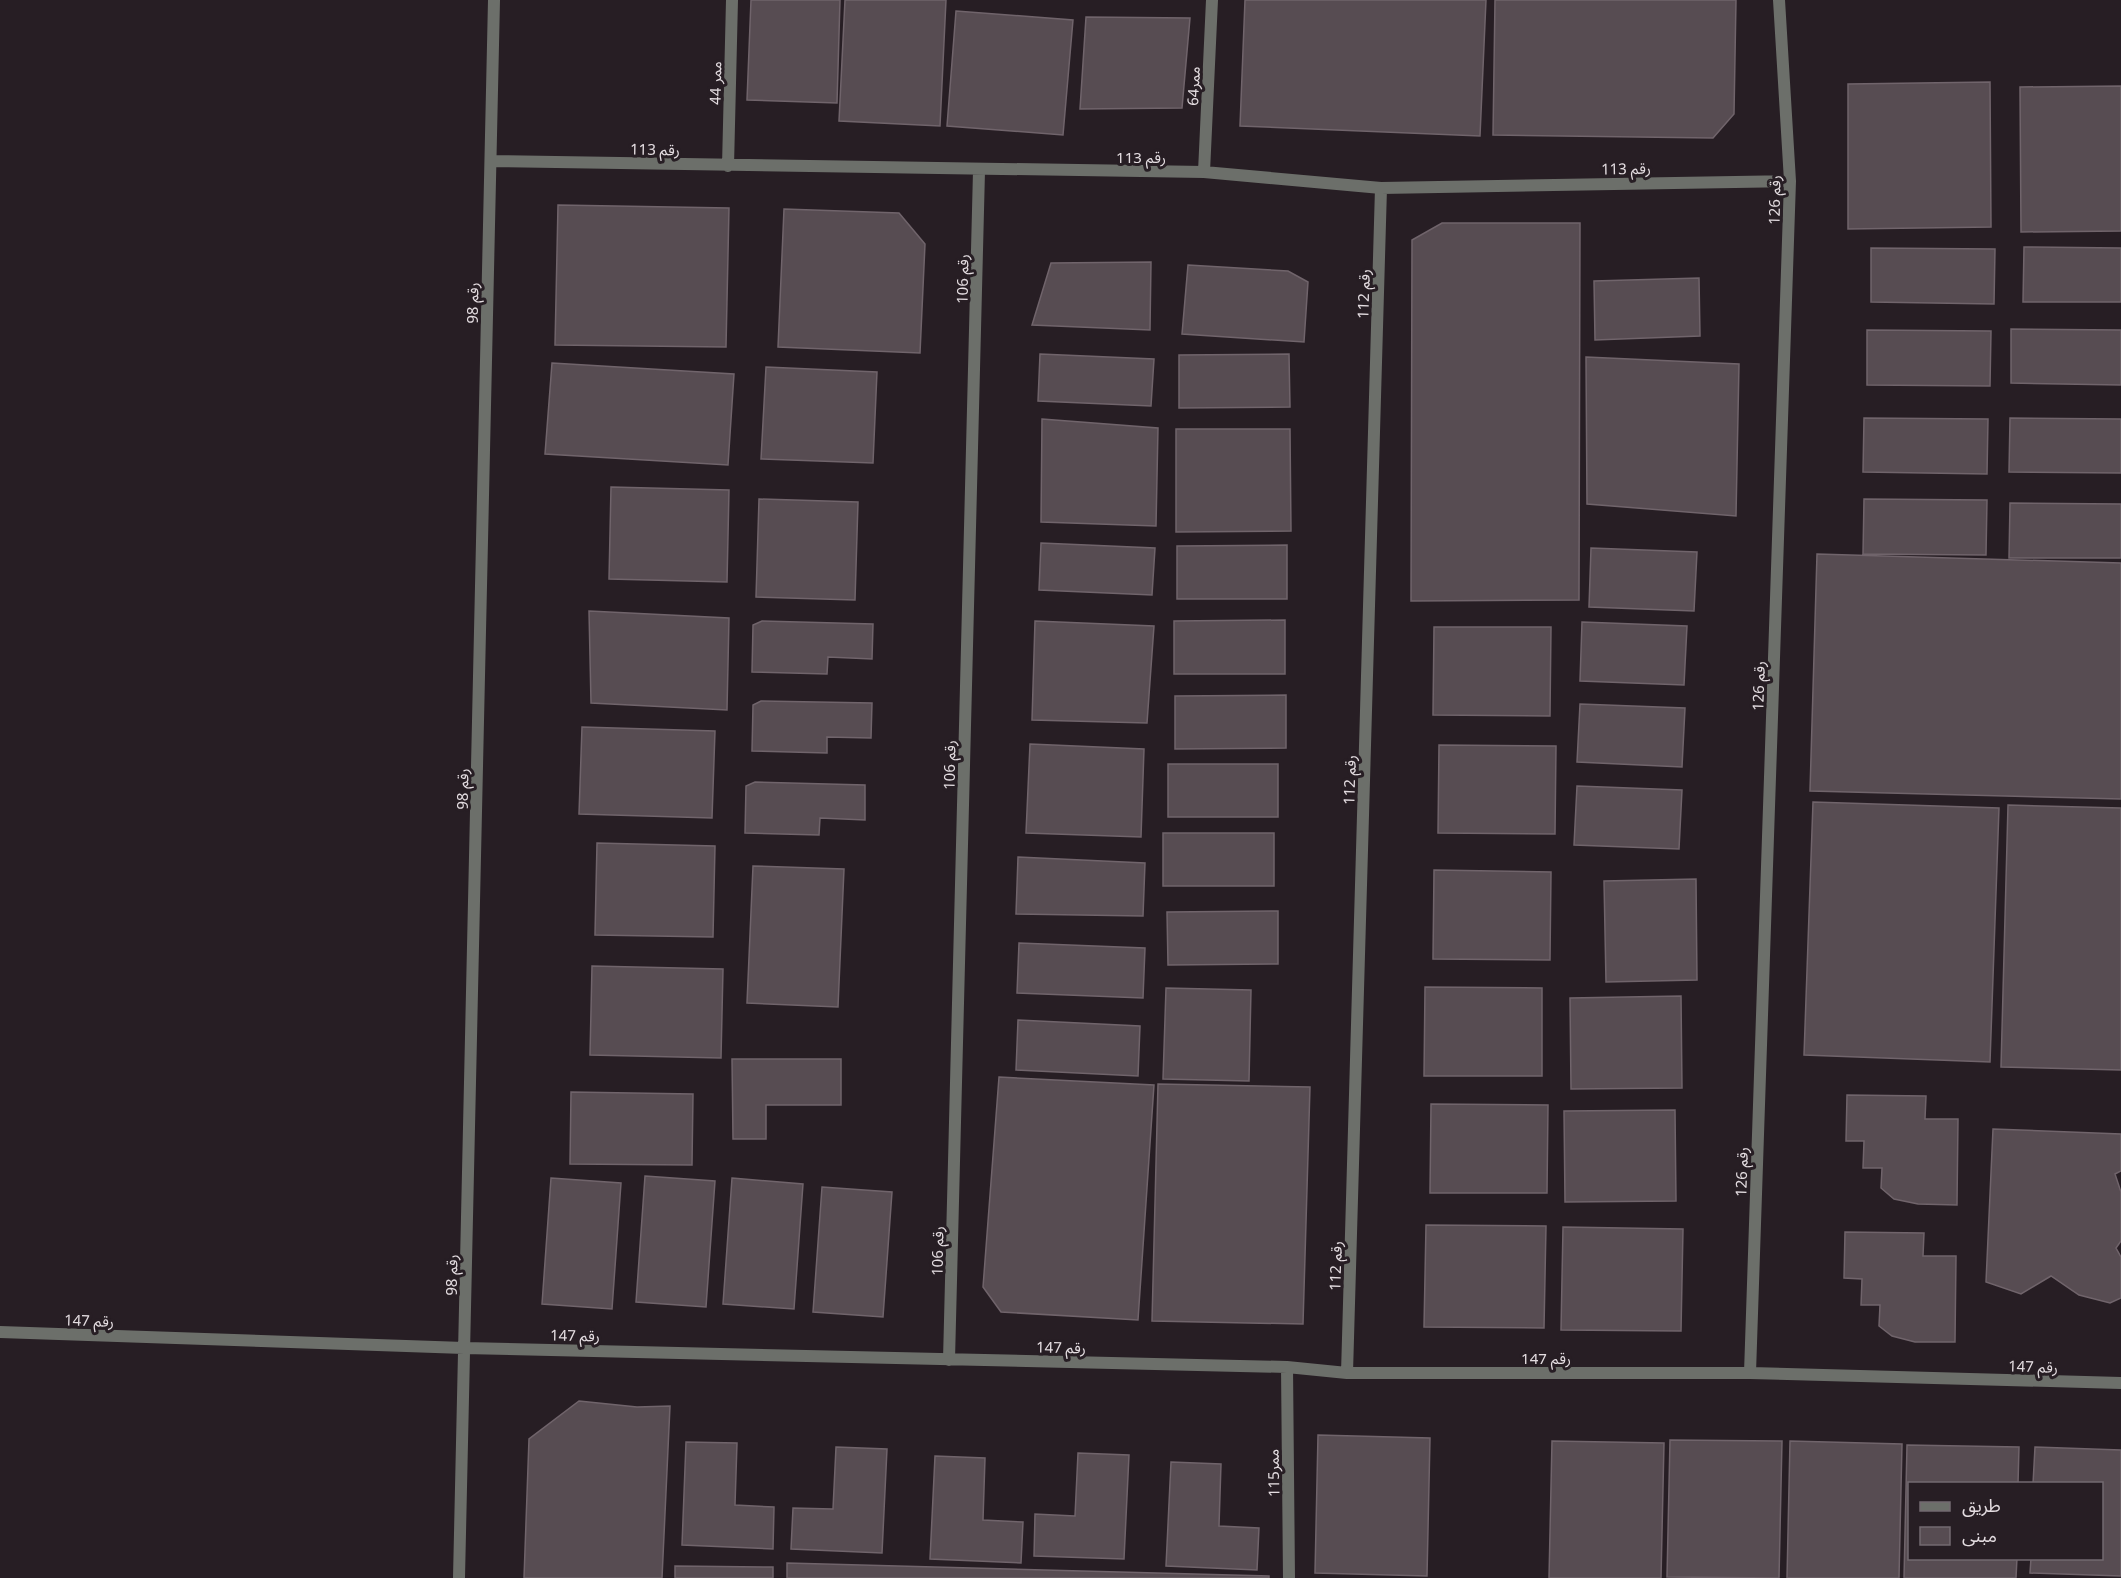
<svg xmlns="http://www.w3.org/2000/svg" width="2121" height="1578" font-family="'Noto Sans','Noto Sans Arabic',sans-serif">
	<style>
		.building { fill: #574c52; stroke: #70646b; stroke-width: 1.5 }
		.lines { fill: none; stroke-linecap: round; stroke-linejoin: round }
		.street { stroke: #6c6f6a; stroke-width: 12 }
		.labels { text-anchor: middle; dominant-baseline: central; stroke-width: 6; stroke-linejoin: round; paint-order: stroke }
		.street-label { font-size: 15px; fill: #e4dde1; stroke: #271e24 }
	</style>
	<rect width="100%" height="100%" fill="#271e24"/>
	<!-- building -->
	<path class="building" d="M 751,0 L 840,0 L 837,103 L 747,100 Z
		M 845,0 L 946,0 L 940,126 L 839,121 Z
		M 1245,0 L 1486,0 L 1480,136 L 1240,126 Z
		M 1495,0 L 1736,0 L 1734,114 L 1713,138 L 1493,135 Z
		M 956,11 L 1073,20 L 1063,135 L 947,126 Z
		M 1086,17 L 1190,18 L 1182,108 L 1080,109 Z
		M 1990,82 L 1991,227 L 1848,229 L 1848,84 Z
		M 2121,86 L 2121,231 L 2021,232 L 2020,87 Z
		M 558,205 L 729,208 L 726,347 L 555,345 Z
		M 784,209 L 899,213 L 925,244 L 920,353 L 778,347 Z
		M 1442,223 L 1580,223 L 1579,600 L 1411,601 L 1412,240 Z
		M 2024,247 L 2121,248 L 2121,302 L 2023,302 Z
		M 1871,248 L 1995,249 L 1994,304 L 1871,302 Z
		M 1151,262 L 1150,330 L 1032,325 L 1051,263 Z
		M 1188,265 L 1288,271 L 1308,282 L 1304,342 L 1182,334 Z
		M 1699,278 L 1700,336 L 1595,340 L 1594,281 Z
		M 2011,329 L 2121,330 L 2121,385 L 2011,383 Z
		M 1867,330 L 1991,331 L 1990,386 L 1867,385 Z
		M 1040,354 L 1154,359 L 1151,406 L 1038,401 Z
		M 1289,354 L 1290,407 L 1179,408 L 1179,355 Z
		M 1586,357 L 1739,364 L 1736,516 L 1587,504 Z
		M 552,363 L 734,374 L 728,465 L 545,454 Z
		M 766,367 L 877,372 L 873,463 L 761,459 Z
		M 1864,418 L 1988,419 L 1987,474 L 1863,472 Z
		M 2010,418 L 2121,419 L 2121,473 L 2009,472 Z
		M 1042,419 L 1158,428 L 1156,526 L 1041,522 Z
		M 1176,429 L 1290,429 L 1291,531 L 1176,532 Z
		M 611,487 L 729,490 L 727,582 L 609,579 Z
		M 759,499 L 858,502 L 855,600 L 756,597 Z
		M 1864,499 L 1987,500 L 1986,555 L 1863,554 Z
		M 2010,503 L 2121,504 L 2121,558 L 2009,558 Z
		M 1041,543 L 1155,548 L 1152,595 L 1039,590 Z
		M 1287,545 L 1287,599 L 1177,599 L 1177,546 Z
		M 1591,548 L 1697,552 L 1694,611 L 1589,607 Z
		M 1817,554 L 2121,563 L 2121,799 L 1810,791 Z
		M 589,611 L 729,618 L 727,710 L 591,703 Z
		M 1285,620 L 1285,674 L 1174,674 L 1174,621 Z
		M 762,621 L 873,624 L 872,659 L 828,657 L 827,674 L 752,672 L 753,625 Z
		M 1035,621 L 1154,626 L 1147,723 L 1032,720 Z
		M 1582,622 L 1687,626 L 1684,685 L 1580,681 Z
		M 1434,627 L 1551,627 L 1550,716 L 1433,715 Z
		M 1286,695 L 1286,748 L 1175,749 L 1175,696 Z
		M 761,701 L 872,703 L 871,738 L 827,737 L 827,753 L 752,751 L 753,705 Z
		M 1580,704 L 1685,708 L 1682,767 L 1577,762 Z
		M 582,727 L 715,731 L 712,818 L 579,814 Z
		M 1030,744 L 1144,749 L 1141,837 L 1026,833 Z
		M 1439,745 L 1556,746 L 1555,834 L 1438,833 Z
		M 1168,764 L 1278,764 L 1278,817 L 1168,817 Z
		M 755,782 L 865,785 L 865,820 L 820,818 L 819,835 L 745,833 L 746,786 Z
		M 1577,786 L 1682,790 L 1679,849 L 1574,845 Z
		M 1813,802 L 1999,808 L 1990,1062 L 1804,1055 Z
		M 2008,805 L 2121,808 L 2121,1070 L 2001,1067 Z
		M 1163,833 L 1274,833 L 1274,886 L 1163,886 Z
		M 597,843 L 715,846 L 713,937 L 595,935 Z
		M 1018,857 L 1145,863 L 1143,916 L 1016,914 Z
		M 753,866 L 844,869 L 838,1007 L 747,1003 Z
		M 1434,870 L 1551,872 L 1550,960 L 1433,959 Z
		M 1696,879 L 1697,980 L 1606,982 L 1604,881 Z
		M 1278,911 L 1278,964 L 1168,965 L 1167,912 Z
		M 1019,943 L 1145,948 L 1143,998 L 1017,993 Z
		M 592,966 L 723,969 L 721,1058 L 590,1055 Z
		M 1425,987 L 1542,988 L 1542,1076 L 1424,1076 Z
		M 1166,988 L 1251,990 L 1249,1081 L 1163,1079 Z
		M 1681,996 L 1682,1088 L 1571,1089 L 1570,998 Z
		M 1018,1020 L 1140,1026 L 1138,1076 L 1016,1070 Z
		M 732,1059 L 841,1059 L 841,1105 L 766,1105 L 766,1139 L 733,1139 Z
		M 999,1077 L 1154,1085 L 1138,1320 L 1001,1312 L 983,1287 Z
		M 1158,1084 L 1310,1087 L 1303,1324 L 1152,1321 Z
		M 571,1092 L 693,1094 L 692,1165 L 570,1164 Z
		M 1847,1095 L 1926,1096 L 1925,1119 L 1958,1119 L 1957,1205 L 1918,1204 L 1894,1199 L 1881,1188 L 1882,1168 L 1863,1168 L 1864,1141 L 1846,1141 Z
		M 1431,1104 L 1548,1105 L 1547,1193 L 1430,1193 Z
		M 1675,1110 L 1676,1201 L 1565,1202 L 1564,1111 Z
		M 1993,1129 L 2121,1134 L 2121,1171 L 2115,1174 L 2121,1192 L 2121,1241 L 2116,1248 L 2121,1257 L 2121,1298 L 2110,1303 L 2079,1295 L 2051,1276 L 2021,1294 L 1986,1282 Z
		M 645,1176 L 715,1181 L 706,1307 L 636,1302 Z
		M 551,1178 L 621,1183 L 612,1309 L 542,1304 Z
		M 732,1178 L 803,1184 L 794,1309 L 723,1304 Z
		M 822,1187 L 892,1192 L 883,1317 L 813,1312 Z
		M 1426,1225 L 1546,1226 L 1544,1328 L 1424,1327 Z
		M 1563,1227 L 1683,1229 L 1681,1331 L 1561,1330 Z
		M 1845,1232 L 1924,1233 L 1923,1256 L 1956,1256 L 1955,1342 L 1915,1342 L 1892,1336 L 1879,1326 L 1880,1305 L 1861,1305 L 1862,1279 L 1844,1278 Z
		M 579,1401 L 637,1407 L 670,1406 L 662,1578 L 524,1578 L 529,1439 Z
		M 1318,1435 L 1430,1438 L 1427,1576 L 1315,1573 Z
		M 1670,1440 L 1782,1441 L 1779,1578 L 1667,1577 Z
		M 1552,1441 L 1664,1443 L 1661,1578 L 1549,1578 Z
		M 1790,1441 L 1902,1444 L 1899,1578 L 1787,1578 Z
		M 686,1442 L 737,1443 L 735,1505 L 774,1507 L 773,1549 L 682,1545 Z
		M 1907,1445 L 2019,1447 L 2018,1484 L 1910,1484 L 1910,1558 L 2017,1558 L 2016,1578 L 1904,1578 Z
		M 836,1447 L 887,1449 L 882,1553 L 791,1549 L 793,1508 L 833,1509 Z
		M 2035,1447 L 2121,1450 L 2121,1576 L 2030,1573 L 2031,1558 L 2102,1558 L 2102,1484 L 2033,1484 Z
		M 1078,1453 L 1129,1455 L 1124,1559 L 1034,1556 L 1035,1514 L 1075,1516 Z
		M 935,1456 L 985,1458 L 983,1520 L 1023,1522 L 1021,1563 L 930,1559 Z
		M 1171,1462 L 1221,1464 L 1219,1526 L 1259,1528 L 1257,1570 L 1166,1566 Z
		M 787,1563 L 1269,1576 L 1269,1578 L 787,1578 Z
		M 675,1566 L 773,1567 L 773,1578 L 675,1578 Z"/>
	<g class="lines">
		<!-- street -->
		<path class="street" d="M 491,161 L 1204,172 L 1381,188 L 1790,181
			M 728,166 L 732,0
			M 1204,172 L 1212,0
			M 0,1332 L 464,1348 L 1287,1367 L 1347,1373 L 1750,1373 L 2121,1383
			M 949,1360 L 979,171
			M 1287,1367 L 1289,1578
			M 1347,1373 L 1381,188
			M 1750,1373 L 1790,181 L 1779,0
			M 459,1578 L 494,0"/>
	</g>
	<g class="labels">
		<!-- street labels -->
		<g class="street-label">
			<text transform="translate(715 83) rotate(-89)">ممر 44</text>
			<text transform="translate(1193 86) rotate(-87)">ممر64</text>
			<text transform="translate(655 149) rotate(1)">رقم 113</text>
			<text x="1141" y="157">رقم 113</text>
			<text transform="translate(1626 168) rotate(-1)">رقم 113</text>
			<text transform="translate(1774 200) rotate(-89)">رقم 126</text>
			<text transform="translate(962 279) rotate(-89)">رقم 106</text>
			<text transform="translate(1363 294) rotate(-88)">رقم 112</text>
			<text transform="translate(472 303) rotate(-89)">رقم 98</text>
			<text transform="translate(1758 686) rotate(-88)">رقم 126</text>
			<text transform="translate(949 765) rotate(-89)">رقم 106</text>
			<text transform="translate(1349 780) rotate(-88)">رقم 112</text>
			<text transform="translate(462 789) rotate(-89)">رقم 98</text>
			<text transform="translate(1741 1172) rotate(-88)">رقم 126</text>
			<text transform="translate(937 1251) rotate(-89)">رقم 106</text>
			<text transform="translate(1335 1266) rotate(-88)">رقم 112</text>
			<text transform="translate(451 1275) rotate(-89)">رقم 98</text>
			<text transform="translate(89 1320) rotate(2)">رقم 147</text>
			<text transform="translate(575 1335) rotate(1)">رقم 147</text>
			<text transform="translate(1061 1347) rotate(1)">رقم 147</text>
			<text x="1546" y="1358">رقم 147</text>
			<text transform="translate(2033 1366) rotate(2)">رقم 147</text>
			<text transform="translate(1273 1473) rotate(-91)">ممر115</text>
		</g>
	</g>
	<!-- legend -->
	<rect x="1908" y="1482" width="195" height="78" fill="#271e24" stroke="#736a70" stroke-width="1.5"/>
	<rect x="1920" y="1502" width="30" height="9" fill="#6c6f6a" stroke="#736a70" stroke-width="1.5"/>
	<text x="1962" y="1512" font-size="18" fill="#e4dde1">طريق</text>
	<rect x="1920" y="1527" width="30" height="18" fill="#574c52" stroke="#736a70" stroke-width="1.5"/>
	<text x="1962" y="1542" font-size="18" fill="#e4dde1">مبنى</text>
</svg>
